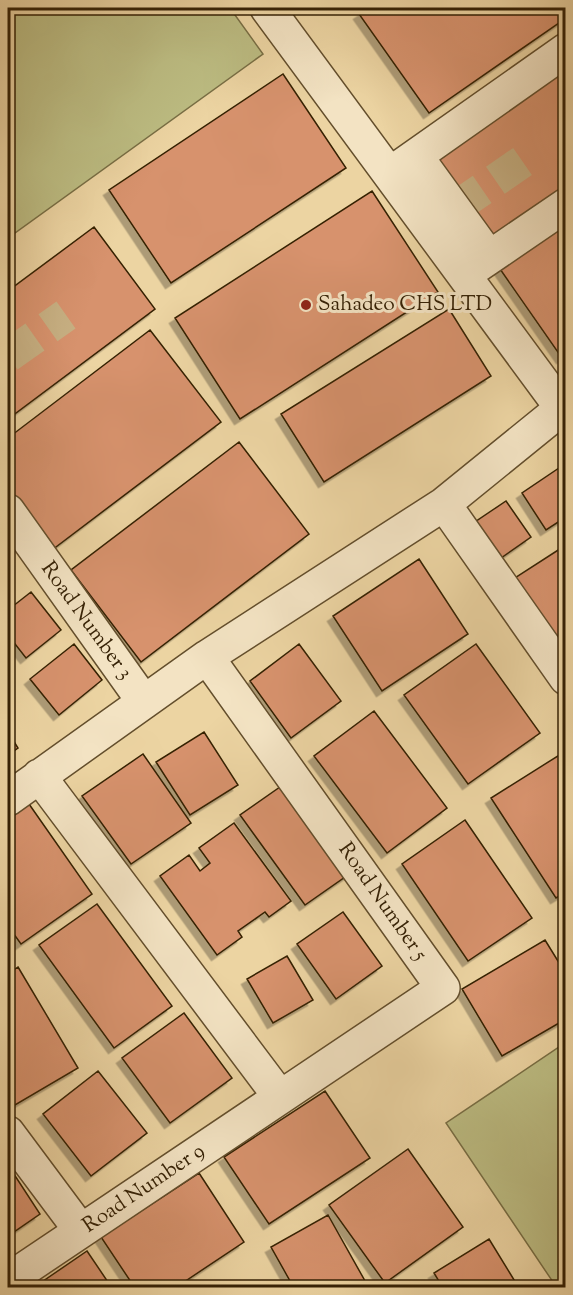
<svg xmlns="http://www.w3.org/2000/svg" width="573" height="1295" font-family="'Sorts Mill Goudy',serif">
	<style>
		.green { fill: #bcbc82; stroke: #786e44; stroke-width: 1.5 }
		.building { fill: #d7926d; stroke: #352105; stroke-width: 1.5; filter: url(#shadow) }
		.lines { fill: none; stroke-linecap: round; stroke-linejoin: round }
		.street-tunnel { stroke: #c7b083; stroke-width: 33; stroke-dasharray: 33 16; stroke-linecap: butt }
		.street-casing { stroke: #634e2c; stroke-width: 36 }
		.street { stroke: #f3e3c3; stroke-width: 33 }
		.poi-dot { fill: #8f2418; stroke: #f3e3c3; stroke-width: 2 }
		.labels { text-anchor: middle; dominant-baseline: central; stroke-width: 6; stroke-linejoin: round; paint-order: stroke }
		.poi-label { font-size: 21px; fill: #352105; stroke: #f3e3c3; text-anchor: start }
		.street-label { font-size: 21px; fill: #352105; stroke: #f3e3c3 }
	</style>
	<defs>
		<filter id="shadow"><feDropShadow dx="-5.5" dy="5.5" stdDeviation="0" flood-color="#0004"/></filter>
	</defs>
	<rect width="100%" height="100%" fill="#ecd4a2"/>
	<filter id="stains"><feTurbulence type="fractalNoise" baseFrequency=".00333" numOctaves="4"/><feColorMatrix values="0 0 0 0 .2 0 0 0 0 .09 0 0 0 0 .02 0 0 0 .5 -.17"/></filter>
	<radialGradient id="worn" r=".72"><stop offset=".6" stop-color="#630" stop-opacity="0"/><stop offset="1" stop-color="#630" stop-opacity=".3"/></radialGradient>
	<!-- green -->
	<path class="green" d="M 8,8 L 230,8 L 263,54 L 8,238 Z
		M 565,1043 L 566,1287 L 557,1288 L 446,1123 Z"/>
	<!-- building -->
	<path class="building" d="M 368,8 L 566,8 L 566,18 L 429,113 L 359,14 Z
		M 566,60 L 566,195 L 486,249 L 420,159 Z
		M 283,74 L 346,168 L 171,283 L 109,190 Z
		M 372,191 L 438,292 L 240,419 L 175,318 Z
		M 566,224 L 566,355 L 562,358 L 500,269 Z
		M 94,227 L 155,309 L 8,419 L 8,291 Z
		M 449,309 L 491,376 L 324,482 L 281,414 Z
		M 150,330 L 221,422 L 48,553 L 8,500 L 8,438 Z
		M 239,442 L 309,534 L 141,662 L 71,570 Z
		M 559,468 L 566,479 L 566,517 L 546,530 L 522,493 Z
		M 506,501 L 531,537 L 491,565 L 466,528 Z
		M 566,545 L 566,677 L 504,585 Z
		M 419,559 L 468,634 L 382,691 L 333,616 Z
		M 31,592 L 61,630 L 26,658 L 8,635 L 8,610 Z
		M 74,644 L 102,680 L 59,715 L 30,679 Z
		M 299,644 L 341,701 L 291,738 L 250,681 Z
		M 476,644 L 540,733 L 468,784 L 404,695 Z
		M 374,711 L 447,808 L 387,853 L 314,756 Z
		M 8,732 L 18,748 L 8,755 Z
		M 204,732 L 238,785 L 190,815 L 156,762 Z
		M 143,754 L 191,823 L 131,864 L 82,796 Z
		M 561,754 L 566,761 L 566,892 L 556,898 L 491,798 Z
		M 290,780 L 355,870 L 305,905 L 240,815 Z
		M 29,804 L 92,894 L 21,944 L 8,926 L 8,819 Z
		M 465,820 L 532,918 L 468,961 L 402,864 Z
		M 234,823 L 291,901 L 269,917 L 265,912 L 238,931 L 242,937 L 217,955 L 160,876 L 189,855 L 200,871 L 210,863 L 199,848 Z
		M 97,904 L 172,1006 L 114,1048 L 39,945 Z
		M 343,912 L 382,966 L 336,999 L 297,944 Z
		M 545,940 L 566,974 L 566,1019 L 502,1056 L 462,989 Z
		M 287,956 L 313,1000 L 273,1023 L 247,979 Z
		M 18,967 L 78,1068 L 15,1105 L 8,1091 L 8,974 Z
		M 184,1013 L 232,1078 L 170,1123 L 122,1058 Z
		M 98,1071 L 147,1133 L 91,1176 L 43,1114 Z
		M 325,1091 L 370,1158 L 269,1224 L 224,1157 Z
		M 408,1149 L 463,1227 L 385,1283 L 329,1205 Z
		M 8,1165 L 40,1214 L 8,1236 Z
		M 199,1173 L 244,1242 L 175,1288 L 135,1288 L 101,1237 Z
		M 328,1215 L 369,1288 L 294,1288 L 271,1247 Z
		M 489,1239 L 519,1288 L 443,1288 L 434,1273 Z
		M 87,1251 L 112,1288 L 33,1288 Z"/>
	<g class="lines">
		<!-- street-tunnel -->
		<path class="street-tunnel" d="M 455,208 L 532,155
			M 8,356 L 66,315"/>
		<defs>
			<path id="street" d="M 267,8 L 561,407
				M 416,156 L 489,257
				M 390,174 L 566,50
				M 471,270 L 566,205
				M 444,504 L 566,678
				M 8,511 L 144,702
				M 39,776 L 280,1097
				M 8,799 L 207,657 L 444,504 L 566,405
				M 8,1133 L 81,1231
				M 8,1280 L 443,988 L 207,657"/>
		</defs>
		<!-- street casing -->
		<use href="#street" class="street-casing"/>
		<!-- street -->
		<use href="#street" class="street"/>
	</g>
	<!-- markers -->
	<circle class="poi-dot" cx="306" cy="305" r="6"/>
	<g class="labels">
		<!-- poi labels -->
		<g class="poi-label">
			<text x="318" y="305">Sahadeo CHS LTD</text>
		</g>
		<!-- street labels -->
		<g class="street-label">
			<text transform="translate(86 621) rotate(54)">Road Number 3</text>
			<text transform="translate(382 902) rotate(55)">Road Number 5</text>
			<text transform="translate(144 1189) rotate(-34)">Road Number 9</text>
		</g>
	</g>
	<!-- margin -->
	<rect width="573" height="1295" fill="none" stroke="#ecd4a2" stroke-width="30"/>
	<rect x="9" y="9" width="555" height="1277" fill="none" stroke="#352105" stroke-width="3"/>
	<rect x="15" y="15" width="543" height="1265" fill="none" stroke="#352105" stroke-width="1.5"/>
	<rect width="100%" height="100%" filter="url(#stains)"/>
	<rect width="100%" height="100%" fill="url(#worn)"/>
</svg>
